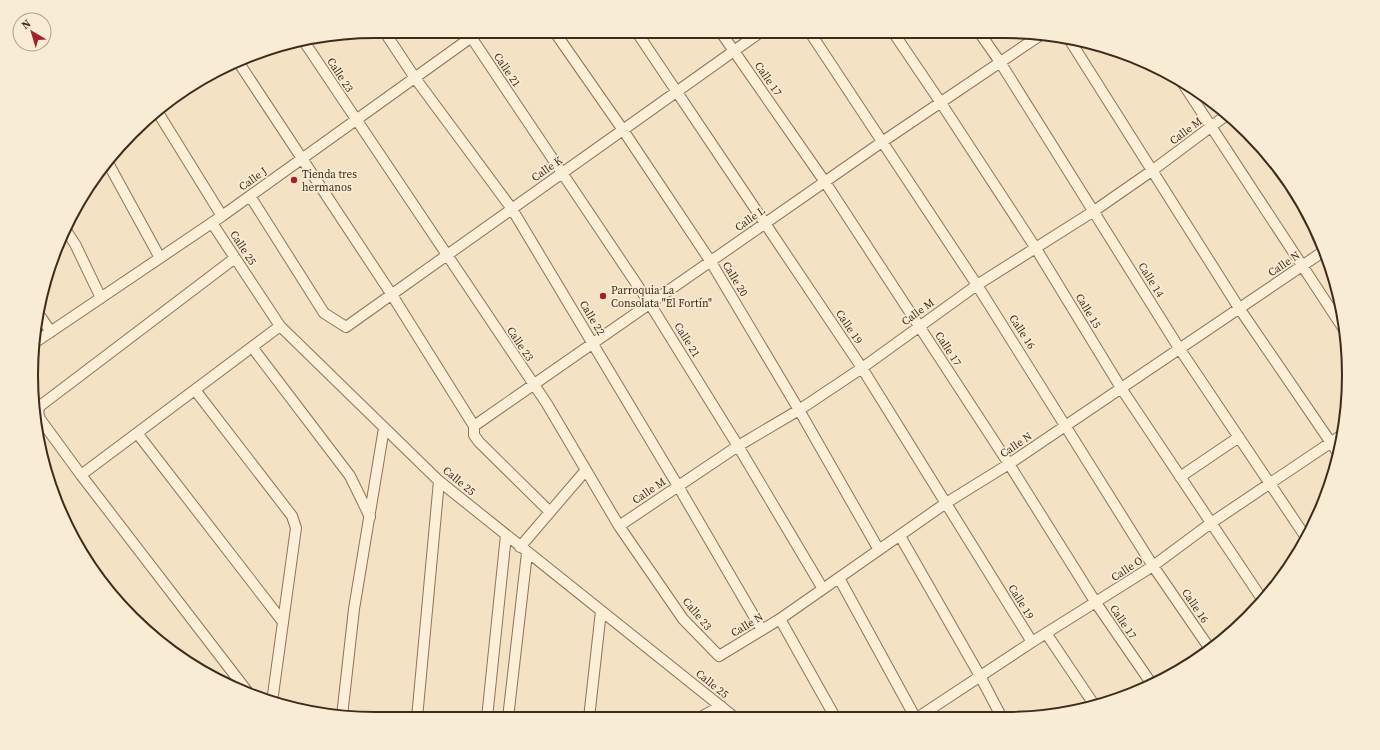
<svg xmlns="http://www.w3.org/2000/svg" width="1380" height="750" font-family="'Source Serif 4',serif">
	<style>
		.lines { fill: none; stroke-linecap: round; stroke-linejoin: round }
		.street-casing { stroke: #907257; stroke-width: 12 }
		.street { stroke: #fcefd8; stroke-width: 10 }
		.poi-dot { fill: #a6202a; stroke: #f9ecd4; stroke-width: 1.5 }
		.labels { text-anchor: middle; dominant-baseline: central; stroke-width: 3.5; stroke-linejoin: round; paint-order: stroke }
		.street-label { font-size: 11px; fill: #3e2b1d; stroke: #f9ecd4 }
		.poi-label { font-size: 11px; fill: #3e2b1d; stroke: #f9ecd4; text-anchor: start }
		.rim { fill: none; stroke: #3e2b1d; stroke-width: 2 }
	</style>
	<rect width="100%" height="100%" fill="#f3e2c3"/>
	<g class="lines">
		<defs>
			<path id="street" d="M 384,31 L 415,78 L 512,209 L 678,486 L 762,630
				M 467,31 L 650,304 L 738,446 L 823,589
				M 554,31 L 623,130 L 711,262 L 799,410 L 879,550
				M 636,31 L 862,368 L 1032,642
				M 720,31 L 825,182 L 1009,464 L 1096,603 L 1151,683
				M 809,31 L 977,285 L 1153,566 L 1210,649
				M 893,32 L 941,103 L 1035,247 L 1121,388 L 1264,602
				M 979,32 L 1000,62 L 1179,348 L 1307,539
				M 1069,39 L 1239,308 L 1338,453
				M 305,43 L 547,404 L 619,526 L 683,619 L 719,656 L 780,619 L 946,503 L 1009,464 L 1324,251
				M 239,63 L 392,295 L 474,426
				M 1180,79 L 1345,331
				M 157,111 L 222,216
				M 108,163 L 160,258
				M 250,196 L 324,313 L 346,327 L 762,31
				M 212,223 L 280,326 L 439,481 L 734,717
				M 67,232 L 75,244 L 101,298
				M 235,258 L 40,406 L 38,412 L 40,419 L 81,475 L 247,691
				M 40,316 L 51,332
				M 37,341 L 222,216 L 480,31
				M 252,347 L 350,476 L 370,517
				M 195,390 L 292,516 L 296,528 L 272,702
				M 474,426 L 882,142 L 1042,34
				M 474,426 L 474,435 L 479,442 L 549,511
				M 137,433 L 283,622
				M 81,475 L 280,326
				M 1180,477 L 1239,437
				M 619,526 L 738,446 L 799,410 L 862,368 L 977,285 L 1094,211 L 1153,170 L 1228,114
				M 900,536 L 980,676 L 1001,716
				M 520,547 L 586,470
				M 839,578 L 915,717
				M 780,619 L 835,717
				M 1046,633 L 1095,706
				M 342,716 L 354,609 L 384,428
				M 920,716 L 1032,642 L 1153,566 L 1211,523 L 1342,435
				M 701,717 L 721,706
				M 417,718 L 439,481
				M 487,718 L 506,535
				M 508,718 L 527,553
				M 589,718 L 601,611"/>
		</defs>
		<!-- street casing -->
		<use href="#street" class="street-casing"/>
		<!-- street -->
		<use href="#street" class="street"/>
	</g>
	<!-- markers -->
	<g class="poi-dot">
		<circle cx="294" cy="180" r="4"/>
		<circle cx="603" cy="296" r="4"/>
	</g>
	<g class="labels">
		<!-- street labels -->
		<g class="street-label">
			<text transform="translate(507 70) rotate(56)">Calle 21</text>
			<text transform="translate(340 75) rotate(57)">Calle 23</text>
			<text transform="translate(768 79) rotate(55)">Calle 17</text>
			<text transform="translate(1186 131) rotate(-37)">Calle M</text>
			<text transform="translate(547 169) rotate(-35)">Calle K</text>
			<text transform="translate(253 179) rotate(-36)">Calle J</text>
			<text transform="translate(750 219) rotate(-35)">Calle L</text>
			<text transform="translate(243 248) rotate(57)">Calle 25</text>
			<text transform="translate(1284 264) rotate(-34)">Calle N</text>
			<text transform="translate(735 279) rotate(59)">Calle 20</text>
			<text transform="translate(1151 280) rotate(58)">Calle 14</text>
			<text transform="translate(1088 311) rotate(59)">Calle 15</text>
			<text transform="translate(918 312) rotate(-36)">Calle M</text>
			<text transform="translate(592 318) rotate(59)">Calle 22</text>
			<text transform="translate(849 327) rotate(56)">Calle 19</text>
			<text transform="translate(1022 332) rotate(57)">Calle 16</text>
			<text transform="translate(687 340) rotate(58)">Calle 21</text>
			<text transform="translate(520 344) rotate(56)">Calle 23</text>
			<text transform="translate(948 349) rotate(57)">Calle 17</text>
			<text transform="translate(1016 445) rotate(-34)">Calle N</text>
			<text transform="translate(459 481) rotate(40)">Calle 25</text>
			<text transform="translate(649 491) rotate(-34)">Calle M</text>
			<text transform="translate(1127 569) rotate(-33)">Calle O</text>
			<text transform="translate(1021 602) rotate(58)">Calle 19</text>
			<text transform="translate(1195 606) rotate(56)">Calle 16</text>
			<text transform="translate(697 614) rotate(50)">Calle 23</text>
			<text transform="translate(1123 622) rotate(56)">Calle 17</text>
			<text transform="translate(747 625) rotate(-31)">Calle N</text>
			<text transform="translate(712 684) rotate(39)">Calle 25</text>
		</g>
		<!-- poi labels -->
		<g class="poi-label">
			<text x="302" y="174">Tienda tres<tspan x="302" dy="13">hermanos</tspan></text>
			<text x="611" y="290">Parroquia La<tspan x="611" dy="13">Consolata "El Fortín"</tspan></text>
		</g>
	</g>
	<!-- crop -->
	<path d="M0 0H1380V750H0ZM375 38H1005A337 337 0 0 1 1342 375V375A337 337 0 0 1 1005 712H375A337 337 0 0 1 38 375V375A337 337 0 0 1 375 38Z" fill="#f9ecd4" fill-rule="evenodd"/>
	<path class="rim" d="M375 38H1005A337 337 0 0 1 1342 375V375A337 337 0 0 1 1005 712H375A337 337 0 0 1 38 375V375A337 337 0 0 1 375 38Z"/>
	<!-- north arrow -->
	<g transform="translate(32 32) rotate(322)"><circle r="19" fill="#f9ecd4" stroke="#ae9f8b"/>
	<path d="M0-3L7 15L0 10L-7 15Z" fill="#a6202a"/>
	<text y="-6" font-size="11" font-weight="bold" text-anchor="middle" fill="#3e2b1d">N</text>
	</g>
</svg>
